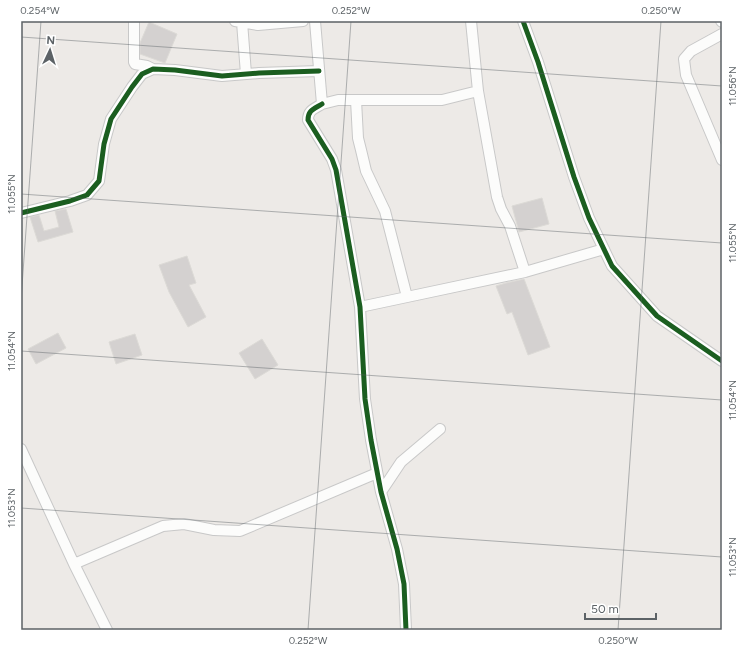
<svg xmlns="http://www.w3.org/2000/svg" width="743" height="651" font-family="Figtree,sans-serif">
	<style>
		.building { fill: #d4d1d0; stroke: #dcdad6 }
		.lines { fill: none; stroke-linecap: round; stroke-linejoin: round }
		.street-casing { stroke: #c8c8c8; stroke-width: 12 }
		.street { stroke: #fcfcfb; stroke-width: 10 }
		.cycleway-casing { stroke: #fff; stroke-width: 8 }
		.cycleway { stroke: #1b5e20; stroke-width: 5 }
		.ticks { fill: none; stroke: #5c6266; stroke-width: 1; stroke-opacity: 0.45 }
		.neatline { fill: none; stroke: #5c6266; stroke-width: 1.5 }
		.ticks-label { font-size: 10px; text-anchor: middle; fill: #5c6266 }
	</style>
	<rect width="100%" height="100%" fill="#edeae7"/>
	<!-- building -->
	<path class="building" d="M 149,22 L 177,34 L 165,63 L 140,54 L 140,43 Z
		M 542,198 L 549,224 L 519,232 L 512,206 Z
		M 66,209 L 73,232 L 38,242 L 30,217 L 39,215 L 44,231 L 59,227 L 55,211 Z
		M 187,256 L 196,283 L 189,285 L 206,317 L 188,327 L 169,292 L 159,265 Z
		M 524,279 L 550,347 L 528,355 L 512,312 L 507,314 L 496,286 L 506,283 Z
		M 58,333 L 66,348 L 36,364 L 28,349 Z
		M 135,334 L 142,355 L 116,364 L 109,342 Z
		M 262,339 L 278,365 L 255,379 L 239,353 Z"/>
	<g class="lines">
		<defs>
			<path id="street" d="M 134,21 L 134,62 L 135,64 L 147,66 L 153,69
				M 235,21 L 258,25 L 303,21
				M 315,21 L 322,104 L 338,100 L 442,100 L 478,91
				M 471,21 L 478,91 L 497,197 L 501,209 L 510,226 L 525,272 L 604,249
				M 523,21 L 538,62 L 574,177 L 589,218 L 612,266 L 657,316 L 722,361
				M 721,21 L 722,22
				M 242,22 L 246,74
				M 722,34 L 691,51 L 684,59 L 686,75 L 722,160
				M 356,100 L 358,138 L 361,150 L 366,171 L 385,211 L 407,297 L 525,272
				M 322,104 C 314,109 308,110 308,120 L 332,159 L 336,170 L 360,307 L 365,399 L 371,440 L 381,492 L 397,549 L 404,584 L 406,630
				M 21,213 L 70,201 L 87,195 L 99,181 L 104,144 L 111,119 L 132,87 L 142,74 L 153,69 L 175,70 L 222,76 L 259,73 L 319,71
				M 360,307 L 407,297
				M 21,449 L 74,564 L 107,630
				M 381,492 L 401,462 L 440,429
				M 74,564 L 163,526 L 184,524 L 214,530 L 240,531 L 377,473"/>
		</defs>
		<!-- street casing -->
		<use href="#street" class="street-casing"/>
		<!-- street -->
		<use href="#street" class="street"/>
		<defs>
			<path id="cycleway" d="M 523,21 L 538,62 L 574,177 L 589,218 L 612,266 L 657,316 L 722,361
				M 322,104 C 314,109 308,110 308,120 L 332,159 L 336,170 L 360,307 L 365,399 L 371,440 L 381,492 L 397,549 L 404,584 L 406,630
				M 21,213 L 70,201 L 87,195 L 99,181 L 104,144 L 111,119 L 132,87 L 142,74 L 153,69 L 175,70 L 222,76 L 259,73 L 319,71"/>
		</defs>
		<!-- cycleway casing -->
		<use href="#cycleway" class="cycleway-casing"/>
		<!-- cycleway -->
		<use href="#cycleway" class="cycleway"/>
	</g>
	<!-- ticks -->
	<path class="ticks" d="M 21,37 L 722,86M 21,194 L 722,243M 21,300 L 41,21M 21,351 L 722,400M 21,508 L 722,557M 308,630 L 351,21M 618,630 L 661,21"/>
	<!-- border -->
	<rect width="743" height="651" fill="none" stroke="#ffffff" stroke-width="44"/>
	<!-- north arrow -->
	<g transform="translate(50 50) rotate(4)" stroke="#ffffff" stroke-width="3" paint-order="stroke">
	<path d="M0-3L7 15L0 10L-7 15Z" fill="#5c6266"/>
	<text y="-6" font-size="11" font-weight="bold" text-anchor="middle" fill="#5c6266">N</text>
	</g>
	<!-- scale -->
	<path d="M585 613v6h71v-6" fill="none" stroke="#5c6266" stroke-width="2"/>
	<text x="591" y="613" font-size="12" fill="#5c6266" stroke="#ffffff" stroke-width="3" paint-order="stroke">50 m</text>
	<rect x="22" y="22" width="699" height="607" class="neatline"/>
	<g class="ticks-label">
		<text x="40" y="14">0.254°W</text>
		<text x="351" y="14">0.252°W</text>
		<text x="661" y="14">0.250°W</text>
		<text transform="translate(732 86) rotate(-90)" y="4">11.056°N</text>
		<text transform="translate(11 194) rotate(-90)" y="4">11.055°N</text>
		<text transform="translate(732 243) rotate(-90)" y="4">11.055°N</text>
		<text transform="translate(11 351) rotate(-90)" y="4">11.054°N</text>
		<text transform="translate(732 400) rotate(-90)" y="4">11.054°N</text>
		<text transform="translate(11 508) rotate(-90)" y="4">11.053°N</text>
		<text transform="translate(732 557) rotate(-90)" y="4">11.053°N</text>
		<text x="308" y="644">0.252°W</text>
		<text x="618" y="644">0.250°W</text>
	</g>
</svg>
